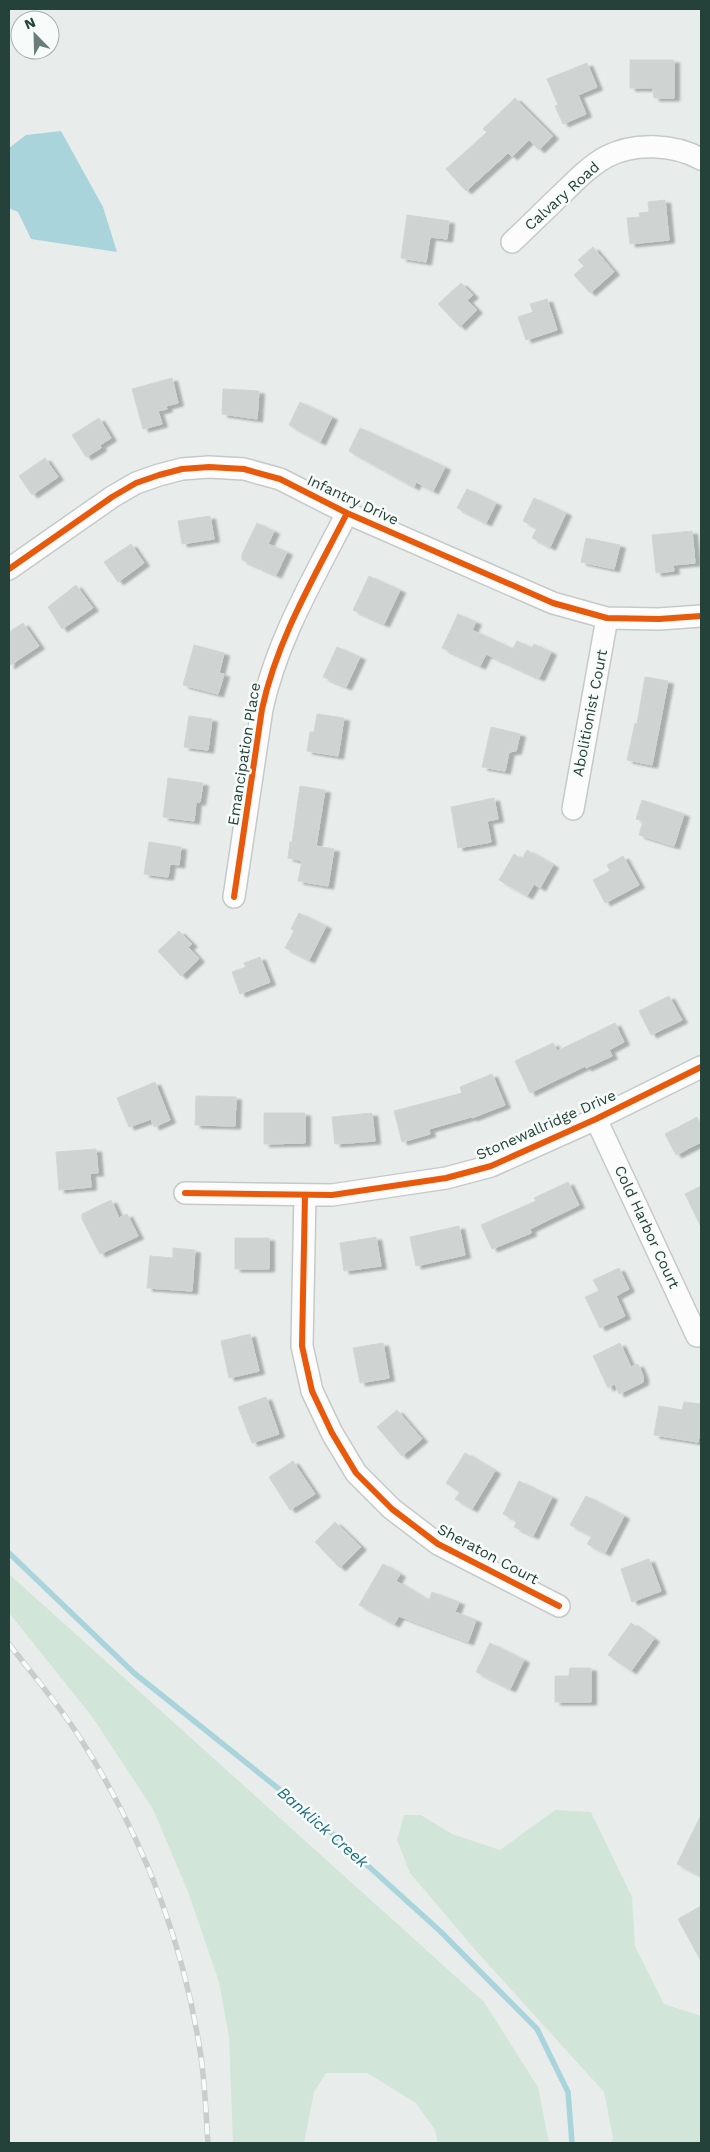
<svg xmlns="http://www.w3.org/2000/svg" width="710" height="2152" font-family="'Work Sans',sans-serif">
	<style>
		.green { fill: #d1e6d8 }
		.water { fill: #a9d4db }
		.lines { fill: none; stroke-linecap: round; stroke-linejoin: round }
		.stream { stroke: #a9d4db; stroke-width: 5.5 }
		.building { fill: #cfd4d2; stroke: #d1d6d4; filter: url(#shadow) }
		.minor-casing { stroke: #c5cac8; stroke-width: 24 }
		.minor { stroke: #fcfcfc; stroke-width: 21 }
		.rail-casing { stroke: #c9cdcc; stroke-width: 5.5 }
		.rail { stroke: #f7fbf9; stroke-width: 4; stroke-dasharray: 11; stroke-linecap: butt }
		.cycleway-casing { stroke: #f7fbf9; stroke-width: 9 }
		.cycleway { stroke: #e8590c; stroke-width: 6 }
		.labels { text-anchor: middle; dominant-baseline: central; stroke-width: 5; stroke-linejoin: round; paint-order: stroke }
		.street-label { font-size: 15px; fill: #24423a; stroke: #f7fbf9 }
		.water-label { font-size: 16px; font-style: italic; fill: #1c6f80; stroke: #f7fbf9 }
	</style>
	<defs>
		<filter id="shadow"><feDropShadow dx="5.5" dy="3" stdDeviation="1" flood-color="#0004"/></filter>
	</defs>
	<rect width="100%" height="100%" fill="#e8edeb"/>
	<!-- green -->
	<path class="green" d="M 9,1574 L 484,2002 L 538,2087 L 549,2143 L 438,2143 L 435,2130 L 416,2103 L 367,2073 L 326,2073 L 314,2092 L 304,2143 L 233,2143 L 229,2037 L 219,1982 L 188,1892 L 153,1809 L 93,1718 L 9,1613 Z
		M 555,1810 L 591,1812 L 632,1897 L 635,1946 L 664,2004 L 701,2016 L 701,2143 L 611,2143 L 613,2138 L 604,2092 L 478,1953 L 410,1873 L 397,1840 L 404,1815 L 421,1815 L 452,1834 L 500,1850 Z"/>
	<!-- water -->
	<path class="water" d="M 61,131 L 103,207 L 117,252 L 31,239 L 18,212 L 9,208 L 9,148 L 26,135 Z"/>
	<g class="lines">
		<!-- stream -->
		<path class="stream" d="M 9,1553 L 134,1673 L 314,1817 L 440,1931 L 537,2029 L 568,2092 L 572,2143"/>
	</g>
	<!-- building -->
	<path class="building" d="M 630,60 L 674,60 L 674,98 L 654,98 L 653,88 L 630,88 Z
		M 587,63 L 597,87 L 578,95 L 586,114 L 563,124 L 555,106 L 558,105 L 547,79 Z
		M 515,98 L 553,136 L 539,150 L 529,140 L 512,157 L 508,153 L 466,191 L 446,169 L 487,132 L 483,129 Z
		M 665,200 L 669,240 L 630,244 L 627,218 L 640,217 L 639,213 L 649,212 L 648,202 Z
		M 407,215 L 449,221 L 447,239 L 430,237 L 426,262 L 401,258 Z
		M 593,247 L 614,272 L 590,293 L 574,275 L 584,266 L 578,260 Z
		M 461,283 L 473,295 L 467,300 L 477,310 L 460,327 L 438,304 Z
		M 547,299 L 557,330 L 526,340 L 518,317 L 533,312 L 530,304 Z
		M 172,378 L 178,403 L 166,406 L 167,409 L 158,411 L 162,424 L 143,429 L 132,389 Z
		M 223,389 L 259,391 L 257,419 L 222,414 Z
		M 300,402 L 332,417 L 320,442 L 289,425 Z
		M 99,418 L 111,438 L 100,445 L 101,448 L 86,457 L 72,435 Z
		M 360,428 L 445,467 L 433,491 L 416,482 L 414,487 L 349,451 Z
		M 45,458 L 58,477 L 32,495 L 19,476 Z
		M 467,489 L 496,503 L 486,523 L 457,508 Z
		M 534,498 L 566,513 L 550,547 L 532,538 L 537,528 L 523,521 Z
		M 210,516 L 214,539 L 182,544 L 178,521 Z
		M 257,523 L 274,531 L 268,544 L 287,552 L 276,575 L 242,560 L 242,554 Z
		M 692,531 L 695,563 L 673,565 L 674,571 L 656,573 L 652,535 Z
		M 586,538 L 620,545 L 614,569 L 581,562 Z
		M 131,544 L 144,563 L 118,582 L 104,562 Z
		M 369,576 L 400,590 L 384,624 L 353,610 Z
		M 76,585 L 93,608 L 62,629 L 48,607 Z
		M 458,614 L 476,622 L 472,630 L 513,649 L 517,641 L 532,648 L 534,644 L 551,652 L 539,678 L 486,654 L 480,666 L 442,648 Z
		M 23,623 L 39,646 L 9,666 L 9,632 Z
		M 194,645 L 224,653 L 219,673 L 224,674 L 218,694 L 183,685 Z
		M 337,647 L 360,657 L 346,687 L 323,677 Z
		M 645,677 L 668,681 L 652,765 L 627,760 L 635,723 L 637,724 Z
		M 317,714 L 344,718 L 338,756 L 307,751 L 310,732 L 314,732 Z
		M 189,716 L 212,719 L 208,750 L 184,747 Z
		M 491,727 L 520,734 L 516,751 L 509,752 L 505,771 L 482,767 Z
		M 168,778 L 203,783 L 200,802 L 196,802 L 194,821 L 163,817 Z
		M 300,786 L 325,790 L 316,846 L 334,849 L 328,886 L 298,881 L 302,861 L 288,858 L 290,842 L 292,842 Z
		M 494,798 L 498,819 L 487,821 L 491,842 L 458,848 L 451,807 Z
		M 642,800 L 684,814 L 674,846 L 639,835 L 643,821 L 636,819 Z
		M 149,842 L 181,847 L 179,865 L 170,864 L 168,877 L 144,874 Z
		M 527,850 L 553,865 L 540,888 L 534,884 L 527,896 L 499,880 L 514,854 L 522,859 Z
		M 623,856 L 639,885 L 605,903 L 593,880 L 610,871 L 607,865 Z
		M 299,913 L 326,926 L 309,960 L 285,948 L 294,931 L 291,929 Z
		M 179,931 L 192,944 L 188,947 L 199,959 L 181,976 L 158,951 Z
		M 260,957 L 270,982 L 240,994 L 232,972 L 246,967 L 244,963 Z
		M 669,996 L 682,1020 L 651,1035 L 639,1011 Z
		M 615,1023 L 624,1042 L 609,1050 L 612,1056 L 586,1068 L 585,1066 L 530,1093 L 515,1061 L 553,1043 L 557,1051 Z
		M 492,1074 L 505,1105 L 472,1118 L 471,1117 L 429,1129 L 430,1134 L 402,1142 L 394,1111 L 462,1093 L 460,1087 Z
		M 155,1082 L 170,1120 L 154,1127 L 151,1119 L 129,1127 L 117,1098 Z
		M 196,1096 L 236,1097 L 235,1126 L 195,1125 Z
		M 264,1113 L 305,1113 L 305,1143 L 264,1144 Z
		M 372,1113 L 375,1141 L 335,1144 L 332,1117 Z
		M 697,1117 L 701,1126 L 701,1142 L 676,1155 L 665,1134 Z
		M 96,1149 L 98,1173 L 90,1173 L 91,1187 L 59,1190 L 56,1152 Z
		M 568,1182 L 579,1205 L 530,1229 L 531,1233 L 492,1249 L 481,1225 L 536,1201 L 534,1198 Z
		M 701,1186 L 701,1227 L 685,1194 Z
		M 111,1200 L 119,1218 L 127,1214 L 138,1236 L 100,1254 L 82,1219 L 82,1214 Z
		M 459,1226 L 465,1255 L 416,1266 L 410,1237 Z
		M 376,1237 L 381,1266 L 344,1271 L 340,1243 Z
		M 235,1238 L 269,1238 L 269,1269 L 235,1269 Z
		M 173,1248 L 195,1250 L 192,1291 L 147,1288 L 150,1256 L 173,1258 Z
		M 619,1268 L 629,1289 L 616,1296 L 625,1316 L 600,1328 L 585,1297 L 599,1291 L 593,1280 Z
		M 250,1334 L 259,1371 L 229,1378 L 221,1341 Z
		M 383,1343 L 389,1378 L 360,1383 L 353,1348 Z
		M 620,1343 L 631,1367 L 638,1364 L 643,1376 L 643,1382 L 619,1394 L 615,1384 L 608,1388 L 593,1356 Z
		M 266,1397 L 279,1434 L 252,1443 L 238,1407 Z
		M 684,1402 L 701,1404 L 701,1425 L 698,1442 L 654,1435 L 659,1406 L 682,1410 Z
		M 397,1410 L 422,1439 L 402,1456 L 377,1427 Z
		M 465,1453 L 495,1471 L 472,1509 L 455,1499 L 460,1492 L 446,1483 Z
		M 293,1461 L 315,1494 L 290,1510 L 269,1477 Z
		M 519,1481 L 552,1497 L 533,1536 L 514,1527 L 517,1521 L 503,1514 Z
		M 586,1496 L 624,1516 L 605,1553 L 587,1544 L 592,1536 L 570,1525 Z
		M 335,1522 L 361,1547 L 340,1568 L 315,1542 Z
		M 649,1559 L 661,1591 L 632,1602 L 621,1569 Z
		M 383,1564 L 400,1574 L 396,1581 L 429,1601 L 432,1592 L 459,1602 L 455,1612 L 476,1620 L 468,1642 L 399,1616 L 394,1624 L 359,1605 Z
		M 631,1623 L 654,1639 L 631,1671 L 608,1655 Z
		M 490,1643 L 524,1660 L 510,1689 L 476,1672 Z
		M 570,1668 L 591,1668 L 591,1702 L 555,1702 L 555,1676 L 569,1676 Z
		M 701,1815 L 701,1876 L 677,1864 Z
		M 701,1906 L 701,1961 L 678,1919 Z"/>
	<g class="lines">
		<defs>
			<path id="minor" d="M 512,242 C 530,225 547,208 565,191 C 577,179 590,166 606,157 C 634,142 674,144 701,159
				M 9,569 L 112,497 L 136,483 L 159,475 L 182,469 L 209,467 L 244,469 L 280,479 L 347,513 L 553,603 L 607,618 L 659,619 L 701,616
				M 573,809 L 607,618
				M 234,897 L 262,709 C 277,639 315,576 347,513
				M 596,1119 L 697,1336
				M 185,1193 L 332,1195 L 446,1178 L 491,1166 L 596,1119 L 701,1067
				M 305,1195 L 302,1346 L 312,1391 L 332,1433 L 356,1473 L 392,1509 L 438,1544 L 559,1606"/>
		</defs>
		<!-- minor casing -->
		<use href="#minor" class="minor-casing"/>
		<!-- minor -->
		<use href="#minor" class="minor"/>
		<defs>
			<path id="rail" d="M 9,1644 C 33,1675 59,1705 80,1738 C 142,1835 184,1942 201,2057 C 205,2085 206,2115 208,2143"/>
		</defs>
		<!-- rail casing -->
		<use href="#rail" class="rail-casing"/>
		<!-- rail -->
		<use href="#rail" class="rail"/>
		<defs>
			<path id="cycleway" d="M 9,569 L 112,497 L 136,483 L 159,475 L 182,469 L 209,467 L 244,469 L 280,479 L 347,513 L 553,603 L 607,618 L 659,619 L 701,616
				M 234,897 L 262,709 C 277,639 315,576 347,513
				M 185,1193 L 332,1195 L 446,1178 L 491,1166 L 596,1119 L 701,1067
				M 305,1195 L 302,1346 L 312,1391 L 332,1433 L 356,1473 L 392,1509 L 438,1544 L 559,1606"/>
		</defs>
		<!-- cycleway casing -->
		<use href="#cycleway" class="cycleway-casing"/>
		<!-- cycleway -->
		<use href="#cycleway" class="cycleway"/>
	</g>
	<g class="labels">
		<!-- street labels -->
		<g class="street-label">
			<text transform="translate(562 196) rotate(-42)">Calvary Road</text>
			<text transform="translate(353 500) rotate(25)">Infantry Drive</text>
			<text transform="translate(590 713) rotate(-79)">Abolitionist Court</text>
			<text transform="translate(244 754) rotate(-81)">Emancipation Place</text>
			<text transform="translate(546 1125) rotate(-24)">Stonewallridge Drive</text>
			<text transform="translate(647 1227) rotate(65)">Cold Harbor Court</text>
			<text transform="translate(488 1554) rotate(28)">Sheraton Court</text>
		</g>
		<!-- water labels -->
		<g class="water-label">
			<text transform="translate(323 1827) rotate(41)">Banklick Creek</text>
		</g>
	</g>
	<!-- border -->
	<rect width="710" height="2152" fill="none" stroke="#24423a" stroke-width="20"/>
	<!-- north arrow -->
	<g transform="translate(35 35) rotate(337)"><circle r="24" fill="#f7fbf9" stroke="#a3b1ad"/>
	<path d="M0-4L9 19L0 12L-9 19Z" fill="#697e78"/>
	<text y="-8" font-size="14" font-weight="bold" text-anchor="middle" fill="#24423a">N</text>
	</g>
</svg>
